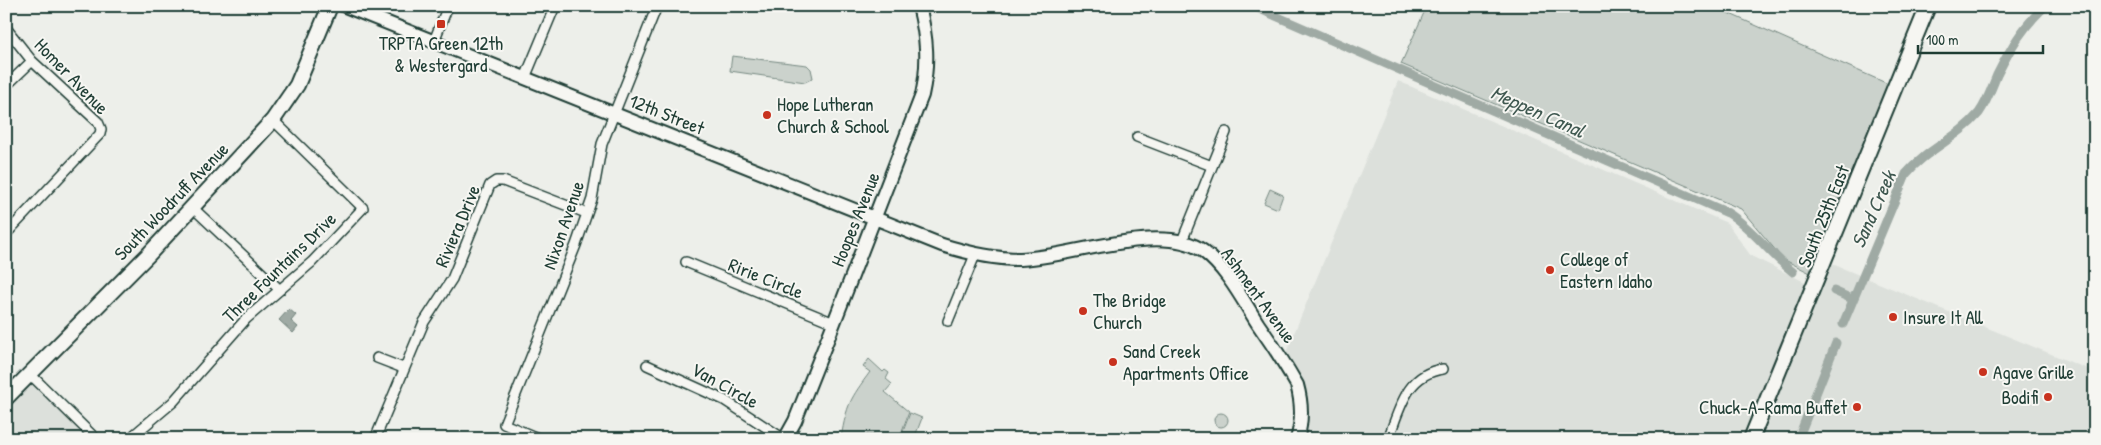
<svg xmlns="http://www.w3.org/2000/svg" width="2101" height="445" font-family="'Patrick Hand',sans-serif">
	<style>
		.built { fill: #dce0db }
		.green { fill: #cbd2cc; stroke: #758880 }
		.water { fill: #9faaa4; stroke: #6c7e77 }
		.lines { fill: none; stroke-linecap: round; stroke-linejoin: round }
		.canal { stroke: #9faaa4; stroke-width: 9 }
		.street-casing { stroke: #1f3d34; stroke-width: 12 }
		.secondary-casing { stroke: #1f3d34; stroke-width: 16 }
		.primary-casing { stroke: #1f3d34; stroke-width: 18 }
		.street { stroke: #f6f6f2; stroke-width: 9 }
		.secondary { stroke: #f6f6f2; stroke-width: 12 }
		.primary { stroke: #f6f6f2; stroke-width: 14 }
		.poi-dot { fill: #c8321e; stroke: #f6f6f2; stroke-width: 2 }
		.labels { text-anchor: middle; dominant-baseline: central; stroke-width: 4; stroke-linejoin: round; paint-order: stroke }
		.poi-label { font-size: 19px; fill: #1f3d34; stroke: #f6f6f2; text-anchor: start }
		.street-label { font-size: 19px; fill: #1f3d34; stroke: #f6f6f2 }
		.water-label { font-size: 20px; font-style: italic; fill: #3f5850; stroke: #f6f6f2 }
	</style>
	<rect width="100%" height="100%" fill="#edefea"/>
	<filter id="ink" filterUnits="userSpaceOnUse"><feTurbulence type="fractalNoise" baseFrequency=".02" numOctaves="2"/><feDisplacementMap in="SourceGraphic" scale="10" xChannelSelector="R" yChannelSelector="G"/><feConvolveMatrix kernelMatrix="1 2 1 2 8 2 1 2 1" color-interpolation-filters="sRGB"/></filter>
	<g filter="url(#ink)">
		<!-- built -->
		<path class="built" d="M 1398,81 L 1727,223 L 1751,256 L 1809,284 L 1825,261 L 2095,372 L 2095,439 L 1297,439 L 1301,400 L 1283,360 Z
			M 29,373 L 99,439 L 6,439 L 6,398 Z"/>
		<!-- green -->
		<path class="green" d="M 1427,6 L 1712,6 L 1895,87 L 1818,277 L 1783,259 L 1741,209 L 1401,64 Z
			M 732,56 L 807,65 L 811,69 L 813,78 L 805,82 L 730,71 Z
			M 1270,189 L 1283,195 L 1278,209 L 1264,203 Z
			M 869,359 L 883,372 L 885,370 L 889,373 L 886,379 L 892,384 L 885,392 L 909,412 L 899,439 L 867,434 L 866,439 L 833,439 L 833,437 L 841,438 C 847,404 850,399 870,372 L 863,367 Z
			M1214 420a7 7 0 1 1 14 0a7 7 0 1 1-14 0Z
			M 910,413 L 922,418 L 914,439 L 902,434 Z"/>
		<!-- water -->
		<path class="water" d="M 289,309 L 296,315 L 291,321 L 298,327 L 293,333 L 279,320 Z"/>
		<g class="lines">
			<!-- canal -->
			<path class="canal" d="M 1253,6 L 1728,213 C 1751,227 1770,254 1793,272
				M 1834,291 L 1852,299
				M 1843,324 L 1906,174 C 1927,149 1958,138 1979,113 C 1987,102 1992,87 1997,75 C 2011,47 2022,28 2045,6
				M 1798,439 L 1836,343"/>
			<defs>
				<path id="street" d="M 6,28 L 32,61 L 98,122 L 101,129 L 100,134 L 6,234
					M 434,41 L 448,6
					M 525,78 L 555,6
					M 6,86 L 32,61
					M 1137,137 L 1212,166
					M 192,207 L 280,290
					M 1182,241 L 1226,132
					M 686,262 L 834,323
					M 948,321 L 975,255
					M 377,358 L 403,368
					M 647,365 L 724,400 L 784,439
					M 29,373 L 96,439
					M 129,439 L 173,402 L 246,319 L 312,262 L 363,208 L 273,120
					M 375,439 L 424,322 L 452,279 L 490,185 L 496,181 L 503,181 L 586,213
					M 540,439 L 504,424 L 576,245 L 592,199 L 602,144 L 657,6
					M 1388,439 C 1400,409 1406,374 1443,369"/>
				<path id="secondary" d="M 345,6 L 942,245 C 968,253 993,259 1020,259 C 1069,258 1162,221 1203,251 C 1227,269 1242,299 1258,324 C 1272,344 1285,364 1297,385 C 1302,403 1303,420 1297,439
					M 785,439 L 795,421 L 830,333 L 922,95 C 929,63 927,38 919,6"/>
				<path id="primary" d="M 6,398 L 149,254 L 273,120 L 297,85 L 330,6
					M 1751,439 L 1928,6"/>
			</defs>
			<!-- street casing -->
			<use href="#street" class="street-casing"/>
			<!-- secondary casing -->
			<use href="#secondary" class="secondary-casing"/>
			<!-- primary casing -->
			<use href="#primary" class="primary-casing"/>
			<!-- street -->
			<use href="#street" class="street"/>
			<!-- secondary -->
			<use href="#secondary" class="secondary"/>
			<!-- primary -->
			<use href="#primary" class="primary"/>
		</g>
	</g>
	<!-- markers -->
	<g class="poi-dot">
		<rect x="436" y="19" width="10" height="10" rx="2.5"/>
		<circle cx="767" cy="115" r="5"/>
		<circle cx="1550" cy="270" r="5"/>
		<circle cx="1083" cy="311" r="5"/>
		<circle cx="1893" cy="317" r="5"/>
		<circle cx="1113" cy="362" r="5"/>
		<circle cx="1983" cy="372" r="5"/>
		<circle cx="2048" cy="397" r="5"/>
		<circle cx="1857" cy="407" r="5"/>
	</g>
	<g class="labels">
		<!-- poi labels -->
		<g class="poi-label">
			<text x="441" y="43" text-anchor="middle">TRPTA Green 12th<tspan x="441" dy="22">&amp; Westergard</tspan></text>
			<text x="777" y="104">Hope Lutheran<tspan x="777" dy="22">Church &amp; School</tspan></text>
			<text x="1560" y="259">College of<tspan x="1560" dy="22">Eastern Idaho</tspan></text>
			<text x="1093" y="300">The Bridge<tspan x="1093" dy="22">Church</tspan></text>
			<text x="1903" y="317">Insure It All</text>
			<text x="1123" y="351">Sand Creek<tspan x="1123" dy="22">Apartments Office</tspan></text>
			<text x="1993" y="372">Agave Grille</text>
			<text x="2038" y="397" text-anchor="end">Bodifi</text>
			<text x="1847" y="407" text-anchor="end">Chuck-A-Rama Buffet</text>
		</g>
		<!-- street labels -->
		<g class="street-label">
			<text transform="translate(72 76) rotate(46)">Homer Avenue</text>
			<text transform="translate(667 114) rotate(22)">12th Street</text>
			<text transform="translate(171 201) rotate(-46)">South Woodruff Avenue</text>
			<text transform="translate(1823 216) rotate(-68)">South 25th East</text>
			<text transform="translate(855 219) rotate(-68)">Hoopes Avenue</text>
			<text transform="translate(563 225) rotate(-71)">Nixon Avenue</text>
			<text transform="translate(457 226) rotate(-67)">Riviera Drive</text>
			<text transform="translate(279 267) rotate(-44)">Three Fountains Drive</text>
			<text transform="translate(766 278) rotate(22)">Ririe Circle</text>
			<text transform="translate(1259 295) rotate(54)">Ashment Avenue</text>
			<text transform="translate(725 385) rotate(29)">Van Circle</text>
		</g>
		<!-- water labels -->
		<g class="water-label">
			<text transform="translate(1538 111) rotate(24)">Meppen Canal</text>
			<text transform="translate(1873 209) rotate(-66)">Sand Creek</text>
		</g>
	</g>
	<!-- margin -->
	<rect width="2101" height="445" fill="none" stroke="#f6f6f2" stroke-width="25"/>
	<rect x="12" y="12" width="2076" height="420" fill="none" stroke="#1f3d34" stroke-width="2" filter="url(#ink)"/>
	<!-- scale -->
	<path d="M1918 45v8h125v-8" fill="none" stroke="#1f3d34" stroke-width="2.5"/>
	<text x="1926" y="45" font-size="15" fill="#1f3d34" stroke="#f6f6f2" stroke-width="4" paint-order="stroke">100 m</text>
</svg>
